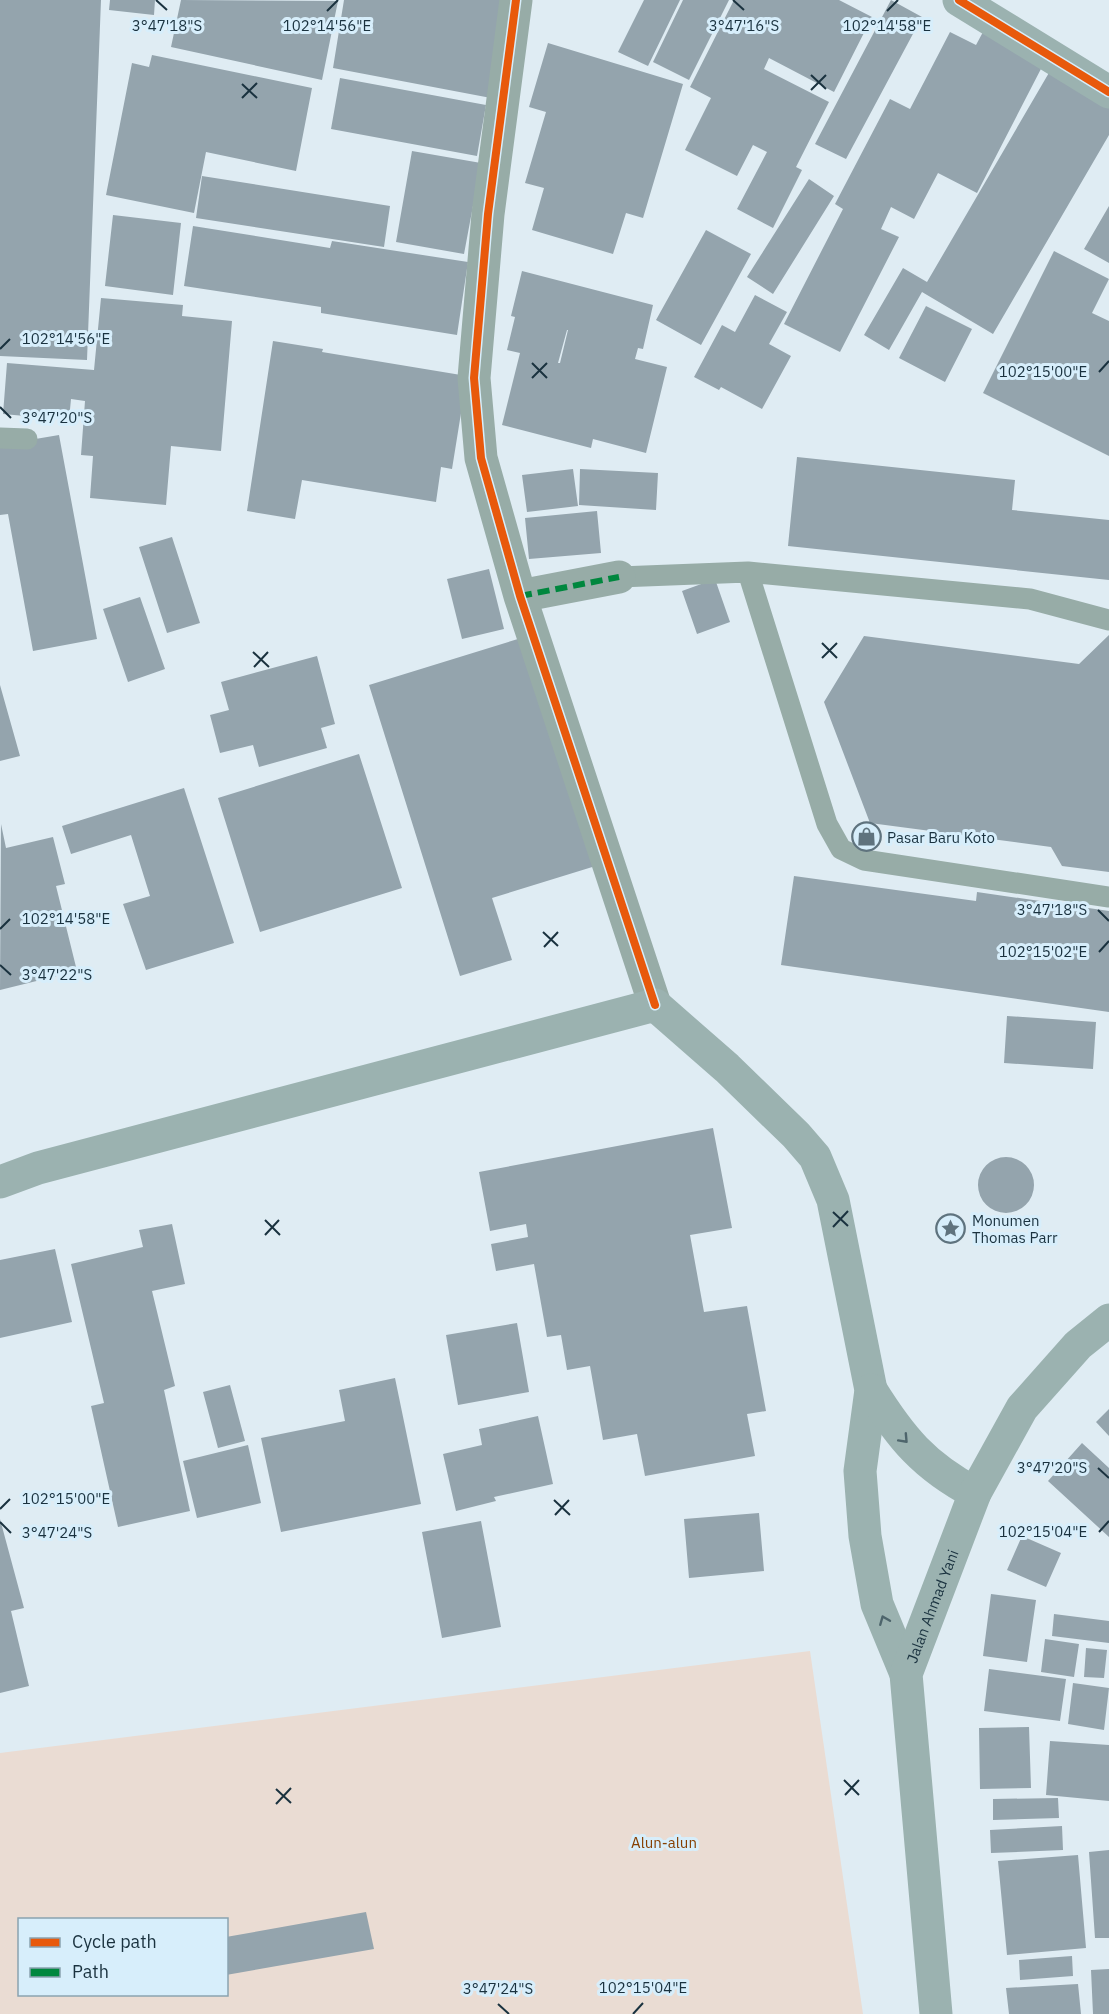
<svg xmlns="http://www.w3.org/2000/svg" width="1109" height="2014" font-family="'IBM Plex Sans',sans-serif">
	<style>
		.green { fill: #eadcd3; fill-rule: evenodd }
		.building { fill: #94a4ad; fill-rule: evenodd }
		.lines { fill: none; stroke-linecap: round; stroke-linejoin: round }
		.lane { stroke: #97aca7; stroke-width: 21 }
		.street { stroke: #97aca7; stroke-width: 33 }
		.secondary { stroke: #9bb2b0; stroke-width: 33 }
		.quiet { stroke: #00873e; stroke-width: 6; stroke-dasharray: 12 6; stroke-linecap: butt }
		.cycleway-casing { stroke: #d7eefb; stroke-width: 11 }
		.cycleway { stroke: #e8590c; stroke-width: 8 }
		.oneway { stroke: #4e656c }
		.ticks { fill: none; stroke: #1a323f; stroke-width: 2 }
		.labels { text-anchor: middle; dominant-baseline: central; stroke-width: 6; stroke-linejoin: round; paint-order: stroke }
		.poi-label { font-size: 15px; fill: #1a323f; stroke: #d7eefb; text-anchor: start }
		.street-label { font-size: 15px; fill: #1a323f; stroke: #d7eefb }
		.park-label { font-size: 15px; fill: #863f00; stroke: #d7eefb }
		.ticks-label { font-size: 15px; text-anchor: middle; fill: #1a323f; stroke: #d7eefb; stroke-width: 6; stroke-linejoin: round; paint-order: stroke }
	</style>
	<rect width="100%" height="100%" fill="#dfecf3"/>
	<!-- green -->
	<path class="green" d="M 810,1651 L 863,2014 L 0,2014 L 0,1753 ZM 20,1920 L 226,1920 L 226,1994 L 20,1994 Z"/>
	<!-- building -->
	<path class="building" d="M 0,0 L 101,0 L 87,360 L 0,356 Z
		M 110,0 L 155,0 L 154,15 L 109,10 Z
		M 181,0 L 338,1 L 322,80 L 171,47 Z
		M 344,0 L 508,0 L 491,98 L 333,68 Z
		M 644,0 L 680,0 L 648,66 L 618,52 Z
		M 683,0 L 729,0 L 689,80 L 653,62 Z
		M 734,0 L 839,0 L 872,17 L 834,92 L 769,58 L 764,69 L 829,102 L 796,167 L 802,170 L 773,228 L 737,209 L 767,152 L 753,145 L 737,176 L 685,150 L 711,98 L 690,87 Z
		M 891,0 L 922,17 L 846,159 L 815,144 Z
		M 950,32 L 976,45 L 983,32 L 1044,63 L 977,193 L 938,173 L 914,219 L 891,207 L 881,229 L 899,237 L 840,352 L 784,324 L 843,209 L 835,204 L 890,99 L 910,109 Z
		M 548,43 L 683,84 L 643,218 L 626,213 L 613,254 L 532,230 L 544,188 L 525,183 L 546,112 L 529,107 Z
		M 152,55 L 312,88 L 296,171 L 206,152 L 194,213 L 106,195 L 132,63 L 149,67 Z
		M 1050,71 L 1109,106 L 1109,135 L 993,334 L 922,292 L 889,350 L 864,335 L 903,268 L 927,282 Z
		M 340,78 L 486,105 L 477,156 L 331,129 Z
		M 412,151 L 481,163 L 464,254 L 396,242 Z
		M 202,176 L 390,206 L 384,247 L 196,218 Z
		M 809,179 L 834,196 L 773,294 L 747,277 Z
		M 1109,206 L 1109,263 L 1084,249 Z
		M 113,215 L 181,223 L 173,295 L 105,286 Z
		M 193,226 L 330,248 L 332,241 L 468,262 L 457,335 L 321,313 L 321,307 L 184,286 Z
		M 706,230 L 751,254 L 701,345 L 656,320 Z
		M 1054,251 L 1109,279 L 1092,313 L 1109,321 L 1109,456 L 983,393 Z
		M 522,271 L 653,305 L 643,349 L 638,348 L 635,359 L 667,367 L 646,453 L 593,439 L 591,448 L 502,425 L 520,353 L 507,350 L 515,317 L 511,316 ZM 567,330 L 568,330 L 560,363 L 558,363 Z
		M 755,295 L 787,312 L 769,344 L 791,356 L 762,409 L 721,387 L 719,390 L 694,377 L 722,325 L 735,332 Z
		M 101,298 L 183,305 L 182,316 L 232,321 L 221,451 L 171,446 L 166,505 L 90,498 L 93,456 L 81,455 L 85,401 L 71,399 L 69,420 L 3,414 L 7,363 L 94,370 Z
		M 926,306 L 972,329 L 945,382 L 899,358 Z
		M 273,341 L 323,349 L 322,352 L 467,376 L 452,469 L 441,467 L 436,502 L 302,480 L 295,519 L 247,511 Z
		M 59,435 L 97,639 L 33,651 L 8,514 L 0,515 L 0,445 Z
		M 797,457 L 1015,480 L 1012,510 L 1109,520 L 1109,580 L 788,546 Z
		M 573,469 L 578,506 L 527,512 L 522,475 Z
		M 580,469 L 658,473 L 656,510 L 579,505 Z
		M 597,511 L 601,553 L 529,559 L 525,518 Z
		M 172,537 L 200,623 L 167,633 L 139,547 Z
		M 489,569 L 504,629 L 462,639 L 447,579 Z
		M 715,579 L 730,622 L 697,634 L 682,591 Z
		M 140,597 L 165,669 L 128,682 L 103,609 Z
		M 531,635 L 602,864 L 492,898 L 512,960 L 460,976 L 369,685 Z
		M 1109,635 L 1109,872 L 1062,866 L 1051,847 L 870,823 L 824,702 L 864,636 L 1079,664 Z
		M 317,656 L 335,724 L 321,728 L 327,748 L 259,767 L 253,745 L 220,753 L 210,715 L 229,710 L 221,682 Z
		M 0,685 L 20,756 L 0,761 Z
		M 359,754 L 402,888 L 260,932 L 218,798 Z
		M 184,788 L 234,943 L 146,970 L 123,904 L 150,896 L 131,835 L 71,854 L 62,826 Z
		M 1,824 L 6,848 L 53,837 L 65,884 L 56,886 L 77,971 L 0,990 Z
		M 794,876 L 976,901 L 977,892 L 1109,911 L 1109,1012 L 781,965 Z
		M 1007,1016 L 1096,1022 L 1093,1069 L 1004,1063 Z
		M 713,1128 L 732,1228 L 690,1235 L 704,1312 L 747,1306 L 766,1411 L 747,1414 L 755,1456 L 645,1476 L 637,1434 L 603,1440 L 590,1366 L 567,1370 L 561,1335 L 547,1337 L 534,1264 L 496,1271 L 491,1244 L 528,1237 L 526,1224 L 490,1231 L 479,1172 Z
		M978 1185a28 28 0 1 1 56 0a28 28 0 1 1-56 0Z
		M 172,1224 L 185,1284 L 152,1291 L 175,1386 L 164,1390 L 190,1511 L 118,1527 L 91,1406 L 104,1403 L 71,1264 L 143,1247 L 139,1230 Z
		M 55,1249 L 72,1322 L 0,1338 L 0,1260 Z
		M 517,1323 L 529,1392 L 458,1405 L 446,1335 Z
		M 395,1378 L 421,1504 L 281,1532 L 261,1438 L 345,1421 L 339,1390 Z
		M 230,1385 L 245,1441 L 218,1448 L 203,1392 Z
		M 1109,1409 L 1109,1436 L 1096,1422 Z
		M 538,1416 L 553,1484 L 494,1497 L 496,1501 L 456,1511 L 443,1454 L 482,1445 L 479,1429 Z
		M 1082,1443 L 1109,1468 L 1109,1537 L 1048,1481 Z
		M 248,1445 L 261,1503 L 197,1518 L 183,1461 Z
		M 759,1513 L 764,1571 L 689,1578 L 684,1519 Z
		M 0,1519 L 24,1608 L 11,1611 L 29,1686 L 0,1693 Z
		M 481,1521 L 501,1627 L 442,1638 L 422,1532 Z
		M 1022,1536 L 1061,1553 L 1046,1587 L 1007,1570 Z
		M 991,1594 L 1036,1600 L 1027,1662 L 983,1656 Z
		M 1054,1614 L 1109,1621 L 1109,1643 L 1052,1636 Z
		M 1045,1639 L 1079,1644 L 1074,1677 L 1041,1672 Z
		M 1086,1648 L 1107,1650 L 1104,1678 L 1084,1677 Z
		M 989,1669 L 1066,1679 L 1060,1721 L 984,1711 Z
		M 1073,1683 L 1109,1688 L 1104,1730 L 1068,1724 Z
		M 1029,1727 L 1031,1788 L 980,1789 L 979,1728 Z
		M 1050,1741 L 1109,1745 L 1109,1801 L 1046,1795 Z
		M 1058,1798 L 1059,1818 L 993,1820 L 993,1799 Z
		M 1062,1826 L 1063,1850 L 991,1853 L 990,1830 Z
		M 1109,1850 L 1109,1938 L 1095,1938 L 1089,1852 Z
		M 1078,1855 L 1086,1948 L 1007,1955 L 998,1861 Z
		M 366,1912 L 374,1949 L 226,1975 L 226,1937 Z
		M 1072,1956 L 1073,1976 L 1020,1980 L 1019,1960 Z
		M 1109,1969 L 1109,2014 L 1093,2014 L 1091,1970 Z
		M 1078,1984 L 1081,2014 L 1009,2014 L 1006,1988 Z"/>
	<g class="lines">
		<!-- lane -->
		<path class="lane" d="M 0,438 L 27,439
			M 748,572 L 827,824 L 841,849 L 864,860 L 1109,897
			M 619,577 L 748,572 L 1030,599 L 1109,620"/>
		<!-- street -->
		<path class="street" d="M 516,0 L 488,214 L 474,378 L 481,458 L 520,596 L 655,1005
			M 520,596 L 619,577"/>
		<!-- secondary -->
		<g class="secondary">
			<path d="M 959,0 L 1109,92"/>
			<path d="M 0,1182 L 38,1168 L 655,1005 L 727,1068 L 796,1135 L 815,1157 L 833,1200 L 871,1390 L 860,1471 L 865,1536 L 877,1604 L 906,1674"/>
			<path d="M 871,1390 C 901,1438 924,1466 975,1493"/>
			<path id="s1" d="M 936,2014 L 906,1674 L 975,1493 L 1022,1408 L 1078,1345 L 1109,1320"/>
		</g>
		<!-- quiet -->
		<path class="quiet" d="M 520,596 L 619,577"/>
		<defs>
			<path id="cycleway" d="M 516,0 L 488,214 L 474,378 L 481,458 L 520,596 L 655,1005
				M 959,0 L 1109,92"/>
		</defs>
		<!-- cycleway casing -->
		<use href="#cycleway" class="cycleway-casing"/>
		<!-- cycleway -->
		<use href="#cycleway" class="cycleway"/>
	</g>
	<!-- one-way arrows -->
	<defs><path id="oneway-chevron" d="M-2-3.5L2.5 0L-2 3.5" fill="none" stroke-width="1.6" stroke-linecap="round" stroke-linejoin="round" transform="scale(1.5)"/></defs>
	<g class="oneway">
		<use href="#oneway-chevron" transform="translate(904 1439) rotate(47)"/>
		<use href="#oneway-chevron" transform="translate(884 1620) rotate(-112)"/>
	</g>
	<!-- ticks -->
	<path class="ticks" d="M 156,0 L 167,10M 733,0 L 744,10M 327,11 L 338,0M 887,11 L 898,0M 811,75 L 826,89M 242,84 L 257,98M 811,90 L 826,75M 242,98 L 257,83M 0,349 L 10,339M 532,363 L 547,378M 1099,372 L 1109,361M 532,378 L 547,363M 0,407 L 11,418M 822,643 L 837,658M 253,652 L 269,667M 822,658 L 837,643M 254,667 L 268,652M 1098,910 L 1109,921M 0,929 L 10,919M 543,932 L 558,946M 544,947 L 558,932M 1099,952 L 1109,941M 0,965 L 11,975M 833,1212 L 848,1226M 265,1220 L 280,1235M 833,1227 L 848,1211M 265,1235 L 279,1220M 1098,1468 L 1109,1478M 554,1500 L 570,1515M 0,1509 L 10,1499M 555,1515 L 569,1500M 0,1522 L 11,1533M 1099,1532 L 1109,1521M 844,1780 L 859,1795M 276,1789 L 291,1803M 845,1795 L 859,1780M 276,1804 L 291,1788M 498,2004 L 509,2014M 633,2014 L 643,2003"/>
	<!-- icons -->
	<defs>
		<symbol id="shop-ring" viewBox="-11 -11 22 22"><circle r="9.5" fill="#d7eefb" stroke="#5f737e" stroke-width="1.5"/><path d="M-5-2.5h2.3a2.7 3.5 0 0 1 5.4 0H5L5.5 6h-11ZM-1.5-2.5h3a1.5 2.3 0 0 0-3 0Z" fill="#5f737e"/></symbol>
		<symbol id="sight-ring" viewBox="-11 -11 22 22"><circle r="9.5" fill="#d7eefb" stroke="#5f737e" stroke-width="1.5"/><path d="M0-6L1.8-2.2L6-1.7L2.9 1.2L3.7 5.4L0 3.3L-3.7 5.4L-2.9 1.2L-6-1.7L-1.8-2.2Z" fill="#5f737e"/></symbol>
	</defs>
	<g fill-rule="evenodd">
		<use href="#shop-ring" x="850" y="820" width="33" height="33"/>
		<use href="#sight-ring" x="934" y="1212" width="33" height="33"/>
	</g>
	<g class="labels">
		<!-- poi labels -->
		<g class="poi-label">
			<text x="887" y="837">Pasar Baru Koto</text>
			<text x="972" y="1220">Monumen<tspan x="972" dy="17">Thomas Parr</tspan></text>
		</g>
		<!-- street labels -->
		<g class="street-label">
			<text stroke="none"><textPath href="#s1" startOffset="414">Jalan Ahmad Yani</textPath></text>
		</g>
		<!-- park labels -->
		<g class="park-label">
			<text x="664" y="1842">Alun-alun</text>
		</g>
	</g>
	<g class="ticks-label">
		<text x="167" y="31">3°47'18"S</text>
		<text x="744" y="31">3°47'16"S</text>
		<text x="327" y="31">102°14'56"E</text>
		<text x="887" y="31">102°14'58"E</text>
		<text x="66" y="344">102°14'56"E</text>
		<text x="1043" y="377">102°15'00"E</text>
		<text x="57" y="423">3°47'20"S</text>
		<text x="1052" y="915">3°47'18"S</text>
		<text x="66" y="924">102°14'58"E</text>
		<text x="1043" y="957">102°15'02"E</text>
		<text x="57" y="980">3°47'22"S</text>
		<text x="1052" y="1473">3°47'20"S</text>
		<text x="66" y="1504">102°15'00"E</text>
		<text x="1043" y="1537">102°15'04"E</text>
		<text x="57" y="1538">3°47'24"S</text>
		<text x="643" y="1993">102°15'04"E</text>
		<text x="498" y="1994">3°47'24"S</text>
	</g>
	<!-- legend -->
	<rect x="18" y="1918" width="210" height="78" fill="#d7eefb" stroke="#8ba3b0" stroke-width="1.5"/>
	<rect x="30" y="1938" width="30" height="9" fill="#e8590c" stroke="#8ba3b0" stroke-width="1.5"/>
	<text x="72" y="1948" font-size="18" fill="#1a323f">Cycle path</text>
	<rect x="30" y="1968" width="30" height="9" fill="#00873e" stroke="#8ba3b0" stroke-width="1.5"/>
	<text x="72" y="1978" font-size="18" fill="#1a323f">Path</text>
</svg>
